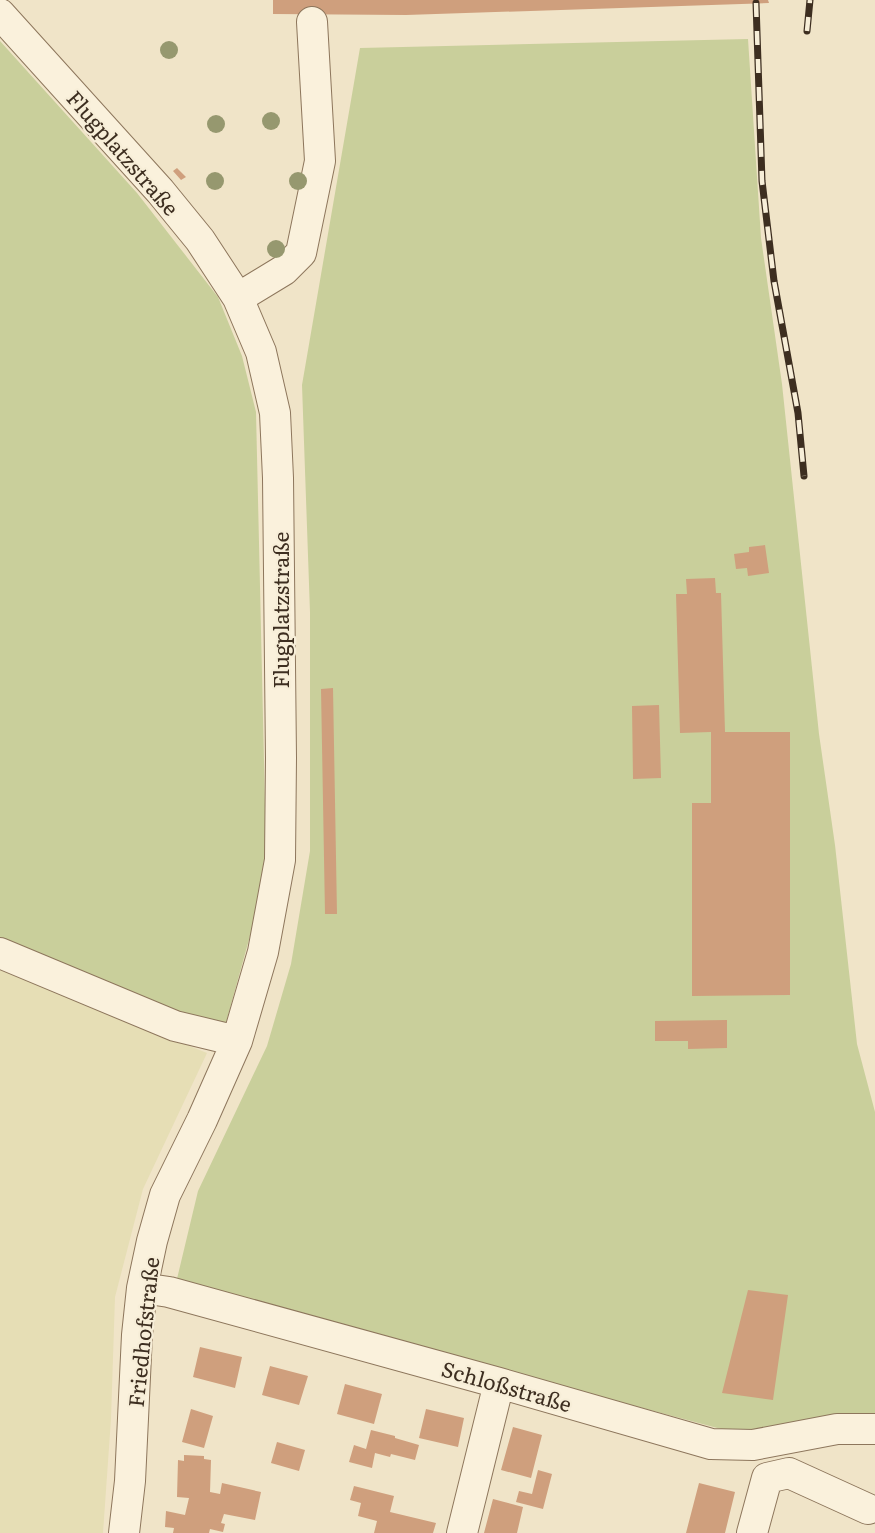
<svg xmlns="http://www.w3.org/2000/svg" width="875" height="1533" font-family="Literata,serif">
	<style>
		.farmland { fill: #e6deb5 }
		.green { fill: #c9cf9b }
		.building { fill: #cf9f7d }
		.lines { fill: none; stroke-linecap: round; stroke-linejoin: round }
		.minor-casing { stroke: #8d765c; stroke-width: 32 }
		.minor { stroke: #faf1dc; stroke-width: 30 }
		.rail-casing { stroke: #3d2e20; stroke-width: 7 }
		.rail { stroke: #f7eed8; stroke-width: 4.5; stroke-dasharray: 14; stroke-linecap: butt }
		.tree { fill: #96986f }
		.labels { text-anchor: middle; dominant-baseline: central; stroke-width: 4.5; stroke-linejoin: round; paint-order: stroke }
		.street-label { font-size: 21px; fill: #3d2e20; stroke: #f7eed8 }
	</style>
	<rect width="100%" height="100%" fill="#f0e4c8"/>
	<!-- farmland -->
	<path class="farmland" d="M 0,970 L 207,1053 L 143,1189 L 115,1297 L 111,1419 L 103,1533 L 0,1533 Z"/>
	<!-- green -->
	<path class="green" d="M 748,39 L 761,238 L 782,384 L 819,734 L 835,845 L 857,1044 L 875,1112 L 875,1417 L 736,1433 L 176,1283 L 198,1191 L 267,1046 L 291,964 L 310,851 L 310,612 L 302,385 L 360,48 Z
		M 0,41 L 137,193 L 218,297 L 242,356 L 256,412 L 266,849 L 253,925 L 224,1030 L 0,945 Z"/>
	<!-- building -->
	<path class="building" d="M 273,0 L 768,0 L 769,3 L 406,15 L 273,14 Z
		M 177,168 L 186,177 L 181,180 L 173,171 Z
		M 765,545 L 769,573 L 748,576 L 747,568 L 736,569 L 734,554 L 749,552 L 749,547 Z
		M 715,578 L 716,593 L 721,593 L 725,732 L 790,732 L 790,995 L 692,996 L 692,803 L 711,803 L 711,732 L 680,733 L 676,594 L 687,594 L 686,579 Z
		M 333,688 L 337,914 L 325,914 L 321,689 Z
		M 659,705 L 661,778 L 633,779 L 632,706 Z
		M 727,1020 L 727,1048 L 688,1049 L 688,1041 L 655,1041 L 655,1021 Z
		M 748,1290 L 788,1295 L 773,1400 L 722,1393 Z
		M 200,1347 L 242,1357 L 235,1388 L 193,1377 Z
		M 270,1366 L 308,1376 L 299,1405 L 262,1395 Z
		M 345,1384 L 382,1394 L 374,1424 L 337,1414 Z
		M 191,1409 L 213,1416 L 204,1448 L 182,1442 Z
		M 426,1409 L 464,1418 L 458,1447 L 419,1438 Z
		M 513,1427 L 542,1435 L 531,1478 L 501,1470 Z
		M 371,1430 L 395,1436 L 395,1438 L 419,1445 L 415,1460 L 391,1454 L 390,1457 L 375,1453 L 372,1468 L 349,1462 L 354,1445 L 366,1449 Z
		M 277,1442 L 305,1450 L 299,1471 L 271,1463 Z
		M 184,1455 L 204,1456 L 204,1459 L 211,1460 L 210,1492 L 220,1494 L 222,1483 L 261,1492 L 255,1520 L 224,1514 L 221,1523 L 225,1524 L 223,1532 L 210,1529 L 209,1533 L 173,1533 L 174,1528 L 165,1527 L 166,1511 L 185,1515 L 189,1498 L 177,1497 L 178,1460 L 184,1461 Z
		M 538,1470 L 552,1474 L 543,1509 L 516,1502 L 519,1491 L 532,1494 Z
		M 699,1483 L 735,1492 L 725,1533 L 686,1533 Z
		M 354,1486 L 394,1496 L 390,1512 L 436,1523 L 433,1533 L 374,1533 L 377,1521 L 358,1516 L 361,1503 L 350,1500 Z
		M 493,1499 L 523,1507 L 517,1533 L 484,1533 Z"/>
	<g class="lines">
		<defs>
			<path id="minor" d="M 0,14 L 160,191 L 200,240 L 238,298 L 261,352 L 275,413 L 278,478 L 281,758 L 280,860 L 263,952 L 237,1041 L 202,1120 L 165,1195 L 152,1241 L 142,1288 L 137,1335 L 130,1481 L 124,1533
				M 238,298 L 284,270 L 301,253 L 320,161 L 312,22
				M 0,953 L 175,1026 L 237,1041
				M 142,1288 L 169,1292 L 499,1383 L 711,1444 L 753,1445 L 837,1429 L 875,1429
				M 462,1533 L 499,1383
				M 752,1533 L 767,1478 L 789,1473 L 868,1509"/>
		</defs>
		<!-- minor casing -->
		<use href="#minor" class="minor-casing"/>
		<!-- minor -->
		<use href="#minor" class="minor"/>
		<defs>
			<path id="rail" d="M 756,3 L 762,181 L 774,281 L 798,413 L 804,476
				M 807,31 L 810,0"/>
		</defs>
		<!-- rail casing -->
		<use href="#rail" class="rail-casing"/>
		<!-- rail -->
		<use href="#rail" class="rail"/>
	</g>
	<!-- trees -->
	<g class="tree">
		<circle cx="169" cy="50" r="9"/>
		<circle cx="271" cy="121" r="9"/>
		<circle cx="216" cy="124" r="9"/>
		<circle cx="215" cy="181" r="9"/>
		<circle cx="298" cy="181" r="9"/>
		<circle cx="276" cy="249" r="9"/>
	</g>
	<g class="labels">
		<!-- street labels -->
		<g class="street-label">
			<text transform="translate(124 152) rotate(49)">Flugplatzstraße</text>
			<text transform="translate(279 610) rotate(-90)">Flugplatzstraße</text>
			<text transform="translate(142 1332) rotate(-84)">Friedhofstraße</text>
			<text transform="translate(507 1385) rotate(16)">Schloßstraße</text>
		</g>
	</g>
</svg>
